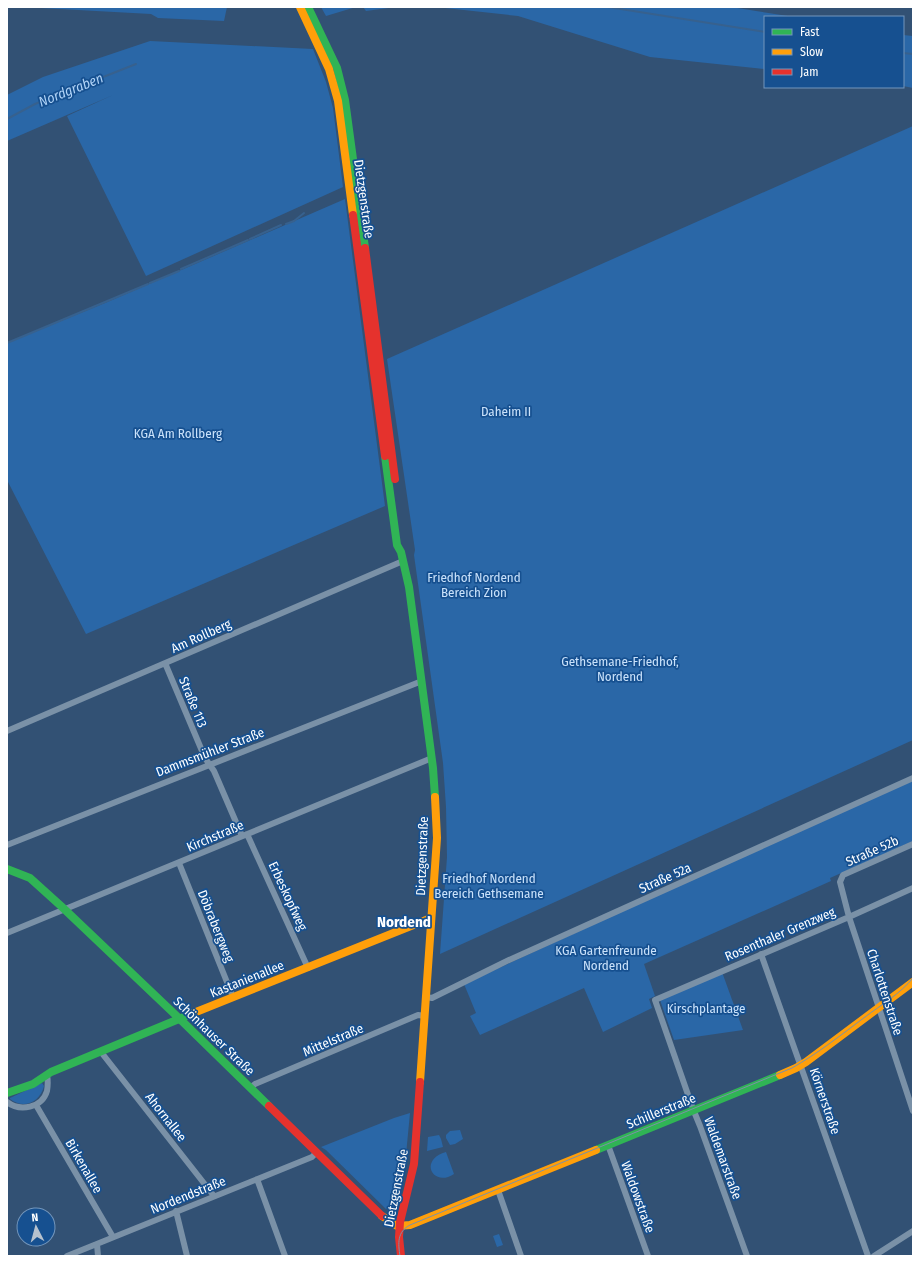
<svg xmlns="http://www.w3.org/2000/svg" width="920" height="1263" font-family="'Fira Sans Condensed',sans-serif">
	<style>
		.green { fill: #2a67a7 }
		.lines { fill: none; stroke-linecap: round; stroke-linejoin: round }
		.stream { stroke: #37618e; stroke-width: 2 }
		.street { stroke: #7a91a7; stroke-width: 6 }
		.fast { stroke: #30b455; stroke-width: 8 }
		.slow { stroke: #ff9f0a; stroke-width: 8 }
		.jam { stroke: #e5322d; stroke-width: 8 }
		.tram { stroke: #7b91a7; stroke-width: 1 }
		.labels { text-anchor: middle; dominant-baseline: central; stroke-width: 3.5; stroke-linejoin: round; paint-order: stroke }
		.street-label { font-size: 13px; fill: #fff; stroke: #165090 }
		.park-label { font-size: 13px; fill: #cae2fb; stroke: #165090 }
		.water-label { font-size: 14px; font-style: italic; fill: #b0d3f7; stroke: #165090 }
		.quarter-label { font-size: 15px; font-weight: bold; fill: #fff; stroke: #165090 }
	</style>
	<rect width="100%" height="100%" fill="#325174"/>
	<!-- green -->
	<path class="green" d="M 23,7 L 227,7 L 224,21 L 158,18 L 151,14 Z
		M 321,7 L 356,7 L 326,16 Z
		M 363,7 L 396,7 L 366,11 Z
		M 436,7 L 731,7 L 794,17 L 765,17 L 765,69 L 650,57 L 518,16 Z
		M 903,35 L 913,36 L 913,88 L 903,86 Z
		M 150,41 L 313,49 L 326,82 L 333,108 L 343,187 L 146,276 L 67,116 L 113,95 L 7,141 L 7,95 L 43,77 Z
		M 913,126 L 913,740 L 440,954 L 447,857 L 446,807 L 443,763 L 414,555 L 415,550 L 387,359 Z
		M 345,199 L 385,506 L 86,634 L 7,480 L 7,343 L 105,303 Z
		M 913,778 L 913,841 L 830,878 L 831,881 L 644,964 L 655,996 L 649,999 L 652,1008 L 603,1032 L 584,988 L 480,1035 L 470,1016 L 476,1013 L 464,984 Z
		M 722,972 L 743,1030 L 674,1040 L 660,1000 Z
		M 42,1083 L 44,1086 C 40,1102 24,1110 10,1099 L 10,1098 Z
		M 410,1113 L 405,1165 L 394,1207 L 386,1209 L 326,1150 L 321,1147 L 394,1118 Z
		M 460,1130 L 463,1139 L 455,1144 L 450,1145 L 446,1138 L 446,1135 L 450,1131 Z
		M 439,1135 L 441,1139 L 443,1147 L 427,1151 L 428,1137 Z
		M 446,1152 L 454,1174 C 433,1188 418,1160 446,1152 Z
		M 499,1234 L 503,1245 L 497,1247 L 493,1236 Z"/>
	<g class="lines">
		<!-- stream -->
		<path class="stream" d="M 608,7 L 765,32
			M 903,53 L 913,54
			M 7,119 L 35,104 L 136,64
			M 286,224 L 294,221 L 304,213
			M 250,239 L 281,225
			M 181,269 L 248,240
			M 150,283 L 179,271
			M 7,343 L 148,284"/>
		<!-- street -->
		<path class="street" d="M 165,663 L 205,758 L 214,771 L 242,836
			M 7,731 L 403,561
			M 247,834 L 308,968
			M 913,844 L 843,875 L 840,882 L 849,917 L 913,1111
			M 7,845 L 422,681
			M 179,863 L 233,997
			M 7,933 L 432,758
			M 761,954 L 868,1256
			M 426,997 L 432,998 L 509,960 L 913,778
			M 101,1052 L 214,1196
			M 250,1088 L 255,1084 L 418,1015 L 425,1016
			M 7,1102 C 20,1112 42,1108 47,1091 C 48,1085 48,1080 47,1075
			M 36,1105 L 113,1237
			M 608,1145 L 648,1256
			M 257,1179 L 285,1256
			M 498,1190 L 521,1256
			M 176,1211 L 187,1256
			M 97,1244 L 98,1256
			M 67,1256 L 312,1157 L 316,1153
			M 747,1256 L 700,1126 L 693,1109 L 655,1000 L 849,917 L 913,888
			M 874,1256 L 913,1231"/>
		<!-- fast -->
		<path class="fast" d="M 308,7 L 337,68 L 345,100 L 365,248
			M 385,456 L 397,545 L 401,552 L 409,587 L 433,768 L 435,797
			M 7,869 L 30,878 L 61,906 L 184,1023 L 269,1106
			M 7,1093 L 33,1084 L 51,1072 L 191,1014
			M 596,1150 L 780,1075"/>
		<!-- slow -->
		<path class="slow" d="M 300,7 L 329,69 L 338,101 L 353,215
			M 191,1014 L 431,918
			M 780,1075 L 796,1068 L 806,1062 L 913,982
			M 420,1082 L 437,838 L 435,797
			M 382,1216 L 397,1226 L 410,1225 L 596,1150"/>
		<!-- jam -->
		<path class="jam" d="M 353,215 L 385,456
			M 365,248 L 395,479
			M 269,1106 L 382,1216
			M 401,1256 L 399,1237 L 400,1222 L 414,1164 L 420,1082"/>
		<!-- tram -->
		<path class="tram" d="M 400,1256 C 398,1243 397,1232 410,1225 L 792,1068 C 817,1054 841,1035 865,1017 C 881,1005 900,994 913,978"/>
	</g>
	<g class="labels">
		<!-- street labels -->
		<g class="street-label">
			<text transform="translate(364 199) rotate(82)">Dietzgenstraße</text>
			<text transform="translate(201 636) rotate(-24)">Am Rollberg</text>
			<text transform="translate(193 702) rotate(68)">Straße 113</text>
			<text transform="translate(210 752) rotate(-21)">Dammsmühler Straße</text>
			<text transform="translate(215 836) rotate(-23)">Kirchstraße</text>
			<text transform="translate(872 851) rotate(-24)">Straße 52b</text>
			<text transform="translate(422 856) rotate(-88)">Dietzgenstraße</text>
			<text transform="translate(665 878) rotate(-24)">Straße 52a</text>
			<text transform="translate(288 896) rotate(65)">Erbeskopfweg</text>
			<text transform="translate(216 926) rotate(68)">Döbrabergweg</text>
			<text transform="translate(780 934) rotate(-23)">Rosenthaler Grenzweg</text>
			<text transform="translate(247 979) rotate(-22)">Kastanienallee</text>
			<text transform="translate(885 992) rotate(72)">Charlottenstraße</text>
			<text transform="translate(214 1036) rotate(44)">Schönhauser Straße</text>
			<text transform="translate(333 1040) rotate(-23)">Mittelstraße</text>
			<text transform="translate(825 1101) rotate(71)">Körnerstraße</text>
			<text transform="translate(661 1111) rotate(-22)">Schillerstraße</text>
			<text transform="translate(166 1117) rotate(52)">Ahornallee</text>
			<text transform="translate(723 1158) rotate(70)">Waldemarstraße</text>
			<text transform="translate(84 1166) rotate(60)">Birkenallee</text>
			<text transform="translate(396 1188) rotate(-79)">Dietzgenstraße</text>
			<text transform="translate(188 1195) rotate(-22)">Nordendstraße</text>
			<text transform="translate(638 1197) rotate(70)">Waldowstraße</text>
		</g>
		<!-- park labels -->
		<g class="park-label">
			<text x="506" y="411">Daheim II</text>
			<text x="178" y="433">KGA Am Rollberg</text>
			<text x="474" y="577">Friedhof Nordend<tspan x="474" dy="15">Bereich Zion</tspan></text>
			<text x="620" y="661">Gethsemane-Friedhof,<tspan x="620" dy="15">Nordend</tspan></text>
			<text x="489" y="878">Friedhof Nordend<tspan x="489" dy="15">Bereich Gethsemane</tspan></text>
			<text x="606" y="950">KGA Gartenfreunde<tspan x="606" dy="15">Nordend</tspan></text>
			<text x="706" y="1008">Kirschplantage</text>
		</g>
		<!-- water labels -->
		<g class="water-label">
			<text transform="translate(71 90) rotate(-22)">Nordgraben</text>
		</g>
		<!-- quarter labels -->
		<g class="quarter-label">
			<text x="404" y="922">Nordend</text>
		</g>
	</g>
	<!-- border -->
	<rect width="920" height="1263" fill="none" stroke="#ffffff" stroke-width="16"/>
	<!-- legend -->
	<rect x="764" y="16" width="140" height="72" fill="#165090" stroke="#7396bc"/>
	<rect x="772" y="29" width="20" height="6" fill="#30b455" stroke="#7396bc"/>
	<text x="800" y="36" font-size="12" fill="#ffffff">Fast</text>
	<rect x="772" y="49" width="20" height="6" fill="#ff9f0a" stroke="#7396bc"/>
	<text x="800" y="56" font-size="12" fill="#ffffff">Slow</text>
	<rect x="772" y="69" width="20" height="6" fill="#e5322d" stroke="#7396bc"/>
	<text x="800" y="76" font-size="12" fill="#ffffff">Jam</text>
	<!-- north arrow -->
	<g transform="translate(36 1227) rotate(354)"><circle r="19" fill="#165090" stroke="#7396bc"/>
	<path d="M0-3L7 15L0 10L-7 15Z" fill="#b7c2ce"/>
	<text y="-6" font-size="11" font-weight="bold" text-anchor="middle" fill="#ffffff">N</text>
	</g>
</svg>
